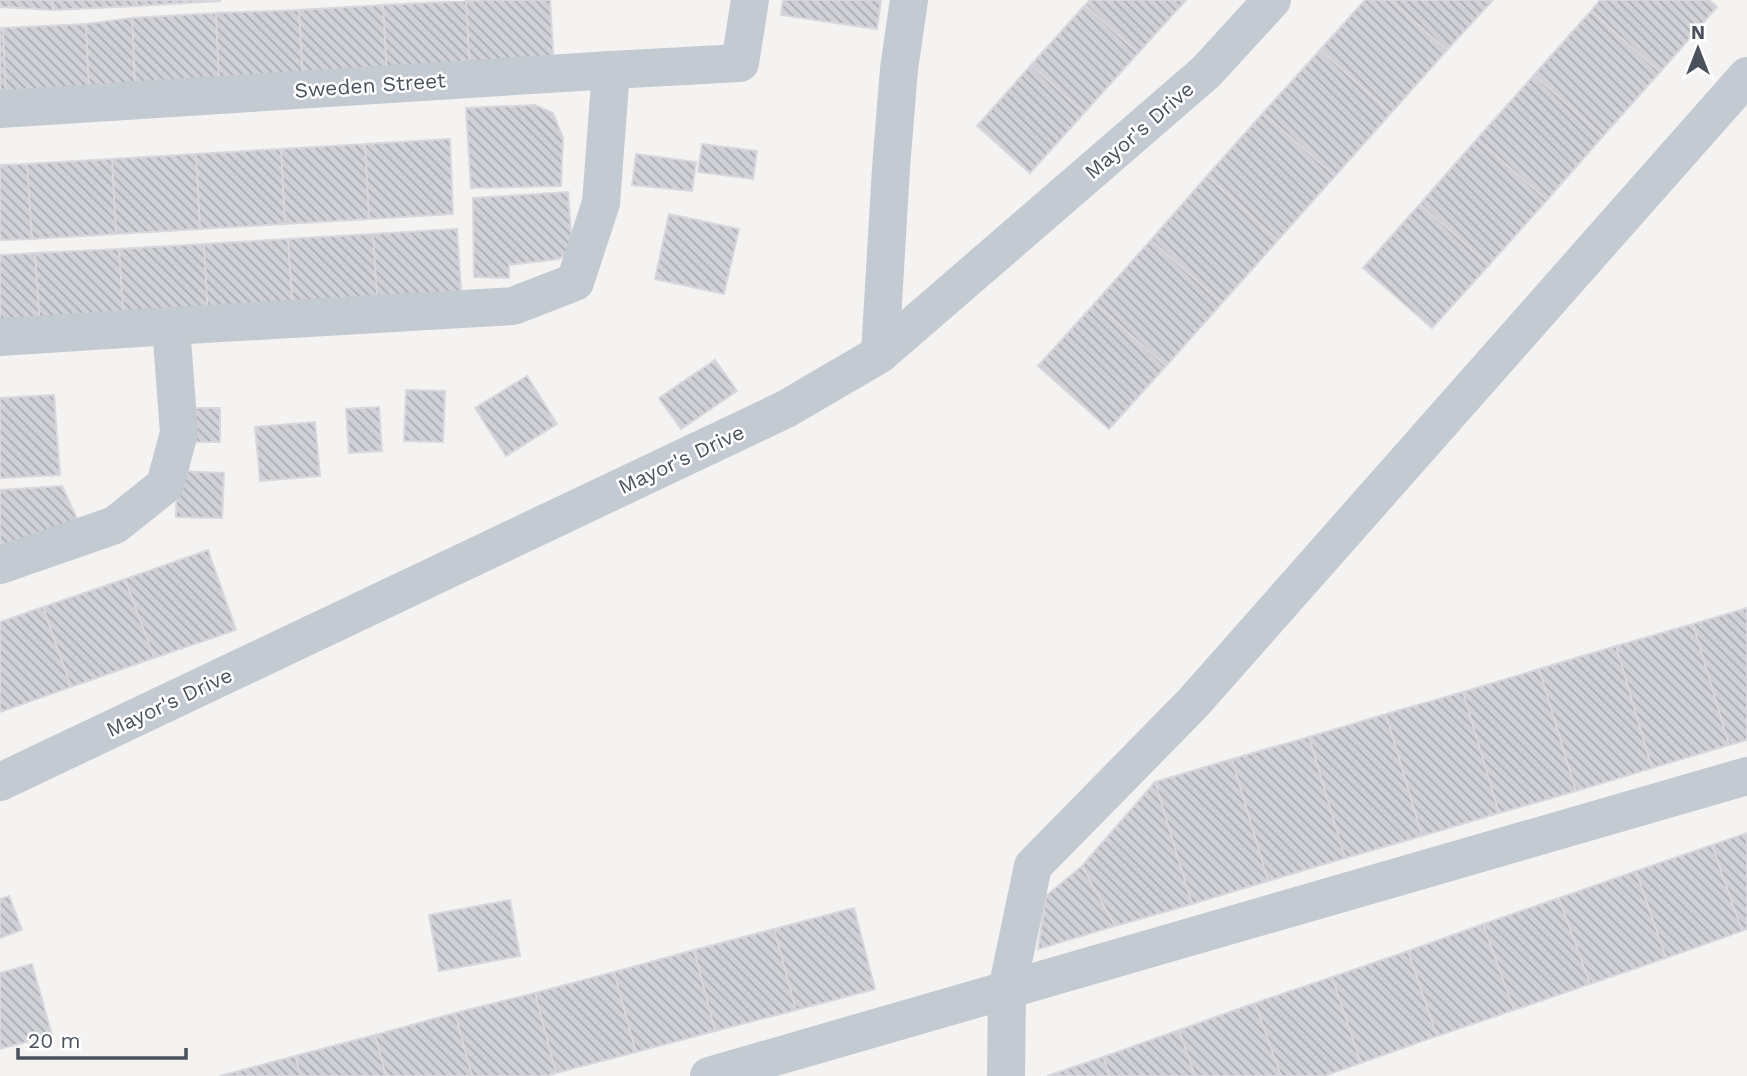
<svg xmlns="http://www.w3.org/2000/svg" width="1747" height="1076" font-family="'Work Sans',sans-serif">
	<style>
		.building { fill: url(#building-back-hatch); stroke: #d7d7dd; stroke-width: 2 }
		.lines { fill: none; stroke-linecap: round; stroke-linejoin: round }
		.minor { stroke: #c4cad2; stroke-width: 38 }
		.tertiary { stroke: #c4cad2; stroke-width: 38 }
		.labels { text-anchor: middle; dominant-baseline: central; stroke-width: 5; stroke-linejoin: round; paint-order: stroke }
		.street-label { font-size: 21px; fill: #4b525e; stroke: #fff }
	</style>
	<defs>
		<pattern id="building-back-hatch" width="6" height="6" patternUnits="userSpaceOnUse" patternTransform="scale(1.75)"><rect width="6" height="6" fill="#cfd1d6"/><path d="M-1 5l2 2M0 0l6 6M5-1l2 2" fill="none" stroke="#aaacb1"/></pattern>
	</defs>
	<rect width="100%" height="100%" fill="#f4f3f2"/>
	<!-- building -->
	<path class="building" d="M 0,0 L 53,0 L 53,10 L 1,7 Z
		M 53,0 L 137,0 L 137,6 L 53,10 Z
		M 137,0 L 220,0 L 220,1 L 137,6 Z
		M 491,0 L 550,0 L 554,67 L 470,72 L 466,1 Z
		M 783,0 L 881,0 L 877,29 L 781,15 Z
		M 1090,0 L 1186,0 L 1138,53 L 1085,5 Z
		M 1365,0 L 1390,0 L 1447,50 L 1391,113 L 1320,50 Z
		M 1390,0 L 1493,0 L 1447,50 Z
		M 1600,0 L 1709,0 L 1717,7 L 1660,72 L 1591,11 Z
		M 466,1 L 470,72 L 387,75 L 383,5 Z
		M 383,5 L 387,75 L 303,80 L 299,10 Z
		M 1085,5 L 1138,53 L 1084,113 L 1031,65 Z
		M 299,10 L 303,80 L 219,84 L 216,13 Z
		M 1591,11 L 1660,72 L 1603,136 L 1534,75 Z
		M 216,13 L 219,84 L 135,88 L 132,18 Z
		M 132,18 L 135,88 L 89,94 L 86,24 Z
		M 86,24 L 89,94 L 6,99 L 3,28 Z
		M 0,28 L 3,28 L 6,99 L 0,99 Z
		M 1320,50 L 1391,113 L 1335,176 L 1263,113 Z
		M 1031,65 L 1084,113 L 1030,173 L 977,126 Z
		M 1534,75 L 1603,136 L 1547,200 L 1477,139 Z
		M 535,105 L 553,113 L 563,138 L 561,186 L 471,188 L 466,108 Z
		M 1263,113 L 1335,176 L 1278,240 L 1207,176 Z
		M 450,139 L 453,214 L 369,219 L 365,144 Z
		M 1477,139 L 1547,200 L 1489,265 L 1420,204 Z
		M 365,144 L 369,219 L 285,224 L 281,149 Z
		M 702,144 L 757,151 L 753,179 L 698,172 Z
		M 281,149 L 285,224 L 200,229 L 196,154 Z
		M 196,154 L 200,229 L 116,234 L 112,159 Z
		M 636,154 L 696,162 L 692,191 L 632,185 Z
		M 112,159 L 116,234 L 32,239 L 27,164 Z
		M 27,164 L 32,239 L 0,240 L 0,165 Z
		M 1207,176 L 1278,240 L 1222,303 L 1151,240 Z
		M 568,192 L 571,233 L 568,252 L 559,259 L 509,265 L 509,278 L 474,277 L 473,198 Z
		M 1420,204 L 1489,265 L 1432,328 L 1363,268 Z
		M 669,214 L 739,229 L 724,294 L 655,279 Z
		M 457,229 L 462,304 L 378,309 L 373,234 Z
		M 373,234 L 378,309 L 293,314 L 288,239 Z
		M 288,239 L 293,314 L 208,319 L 204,244 Z
		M 1151,240 L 1222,303 L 1166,366 L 1095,303 Z
		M 204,244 L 208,319 L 124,324 L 119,249 Z
		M 119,249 L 124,324 L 40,328 L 35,253 Z
		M 35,253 L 40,328 L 0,331 L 0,255 Z
		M 1095,303 L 1166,366 L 1109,429 L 1038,366 Z
		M 715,360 L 737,391 L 681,429 L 659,398 Z
		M 527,376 L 557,424 L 506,456 L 475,408 Z
		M 406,390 L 445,391 L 443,442 L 404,441 Z
		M 54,395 L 60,475 L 0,478 L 0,398 Z
		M 379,407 L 382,451 L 349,453 L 346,409 Z
		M 180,408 L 220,408 L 220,442 L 180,442 Z
		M 315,422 L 320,476 L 260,481 L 255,427 Z
		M 177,471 L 224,473 L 222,518 L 176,517 Z
		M 62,486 L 79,523 L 0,550 L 0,490 Z
		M 208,550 L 236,630 L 154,658 L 125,579 Z
		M 125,579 L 154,658 L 71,687 L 43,607 Z
		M 43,607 L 71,687 L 0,712 L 0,622 Z
		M 1747,608 L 1747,740 L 1729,745 L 1693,624 Z
		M 1693,624 L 1729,745 L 1652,768 L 1616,646 Z
		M 1616,646 L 1652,768 L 1576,791 L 1539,669 Z
		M 1539,669 L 1576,791 L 1499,813 L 1463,692 Z
		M 1463,692 L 1499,813 L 1422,836 L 1386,714 Z
		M 1386,714 L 1422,836 L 1345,858 L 1309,737 Z
		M 1309,737 L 1345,858 L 1268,881 L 1232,759 Z
		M 1232,759 L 1268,881 L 1192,904 L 1155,782 Z
		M 1155,782 L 1192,904 L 1115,926 L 1082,866 Z
		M 1747,833 L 1747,929 L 1742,931 L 1712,845 Z
		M 1712,845 L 1742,931 L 1666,958 L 1636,871 Z
		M 1082,866 L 1115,926 L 1038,949 L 1046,896 Z
		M 1636,871 L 1666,958 L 1590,984 L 1559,898 Z
		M 9,896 L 22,930 L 0,938 L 0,899 Z
		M 1559,898 L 1590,984 L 1514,1010 L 1483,924 Z
		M 510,900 L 520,956 L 439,971 L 429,915 Z
		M 854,908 L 875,989 L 796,1010 L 774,929 Z
		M 1483,924 L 1514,1010 L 1437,1036 L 1408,951 Z
		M 774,929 L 796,1010 L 715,1031 L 694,950 Z
		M 694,950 L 715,1031 L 636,1052 L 614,972 Z
		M 1408,951 L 1437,1036 L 1361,1063 L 1332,977 Z
		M 32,964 L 52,1035 L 0,1049 L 0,973 Z
		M 614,972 L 636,1052 L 556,1073 L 535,993 Z
		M 1332,977 L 1361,1063 L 1324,1076 L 1281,1076 L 1255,1003 Z
		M 535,993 L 556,1073 L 547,1076 L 472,1076 L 455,1013 Z
		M 1255,1003 L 1281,1076 L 1195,1076 L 1179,1030 Z
		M 455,1013 L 472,1076 L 386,1076 L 375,1035 Z
		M 1179,1030 L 1195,1076 L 1110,1076 L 1103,1057 Z
		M 375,1035 L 386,1076 L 301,1076 L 295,1056 Z
		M 295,1056 L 301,1076 L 220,1076 Z
		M 1103,1057 L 1110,1076 L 1047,1076 Z"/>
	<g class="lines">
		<!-- minor -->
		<path class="minor" d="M 0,109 L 611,70 L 740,63 L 750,0
			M 0,337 L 171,326 L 513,306 L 575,282 L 601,203 L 611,70
			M 880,354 L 891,168 L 899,69 L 909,0
			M 0,565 L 115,525 L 165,485 L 179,433 L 171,326
			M 709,1076 L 1747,776
			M 1006,1076 L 1007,990 L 1033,866 L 1193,703 L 1747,76"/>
		<!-- tertiary -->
		<path class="tertiary" d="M 0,782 L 786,409 L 880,354 L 1206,72 L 1272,0"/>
	</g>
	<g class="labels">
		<!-- street labels -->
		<g class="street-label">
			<text transform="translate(370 85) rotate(-4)">Sweden Street</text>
			<text transform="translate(1139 130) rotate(-41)">Mayor's Drive</text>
			<text transform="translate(681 459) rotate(-25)">Mayor's Drive</text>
			<text transform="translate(169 702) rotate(-25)">Mayor's Drive</text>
		</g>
	</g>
	<!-- north arrow -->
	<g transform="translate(1698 49)" stroke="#ffffff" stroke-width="5" paint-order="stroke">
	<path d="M0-5L12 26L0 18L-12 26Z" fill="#4b525e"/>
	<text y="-10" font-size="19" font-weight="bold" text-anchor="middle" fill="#4b525e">N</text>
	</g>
	<!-- scale -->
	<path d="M18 1048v10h168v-10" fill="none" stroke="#4b525e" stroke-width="3.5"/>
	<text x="28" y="1048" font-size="21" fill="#4b525e" stroke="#ffffff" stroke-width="5" paint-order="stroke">20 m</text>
</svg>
